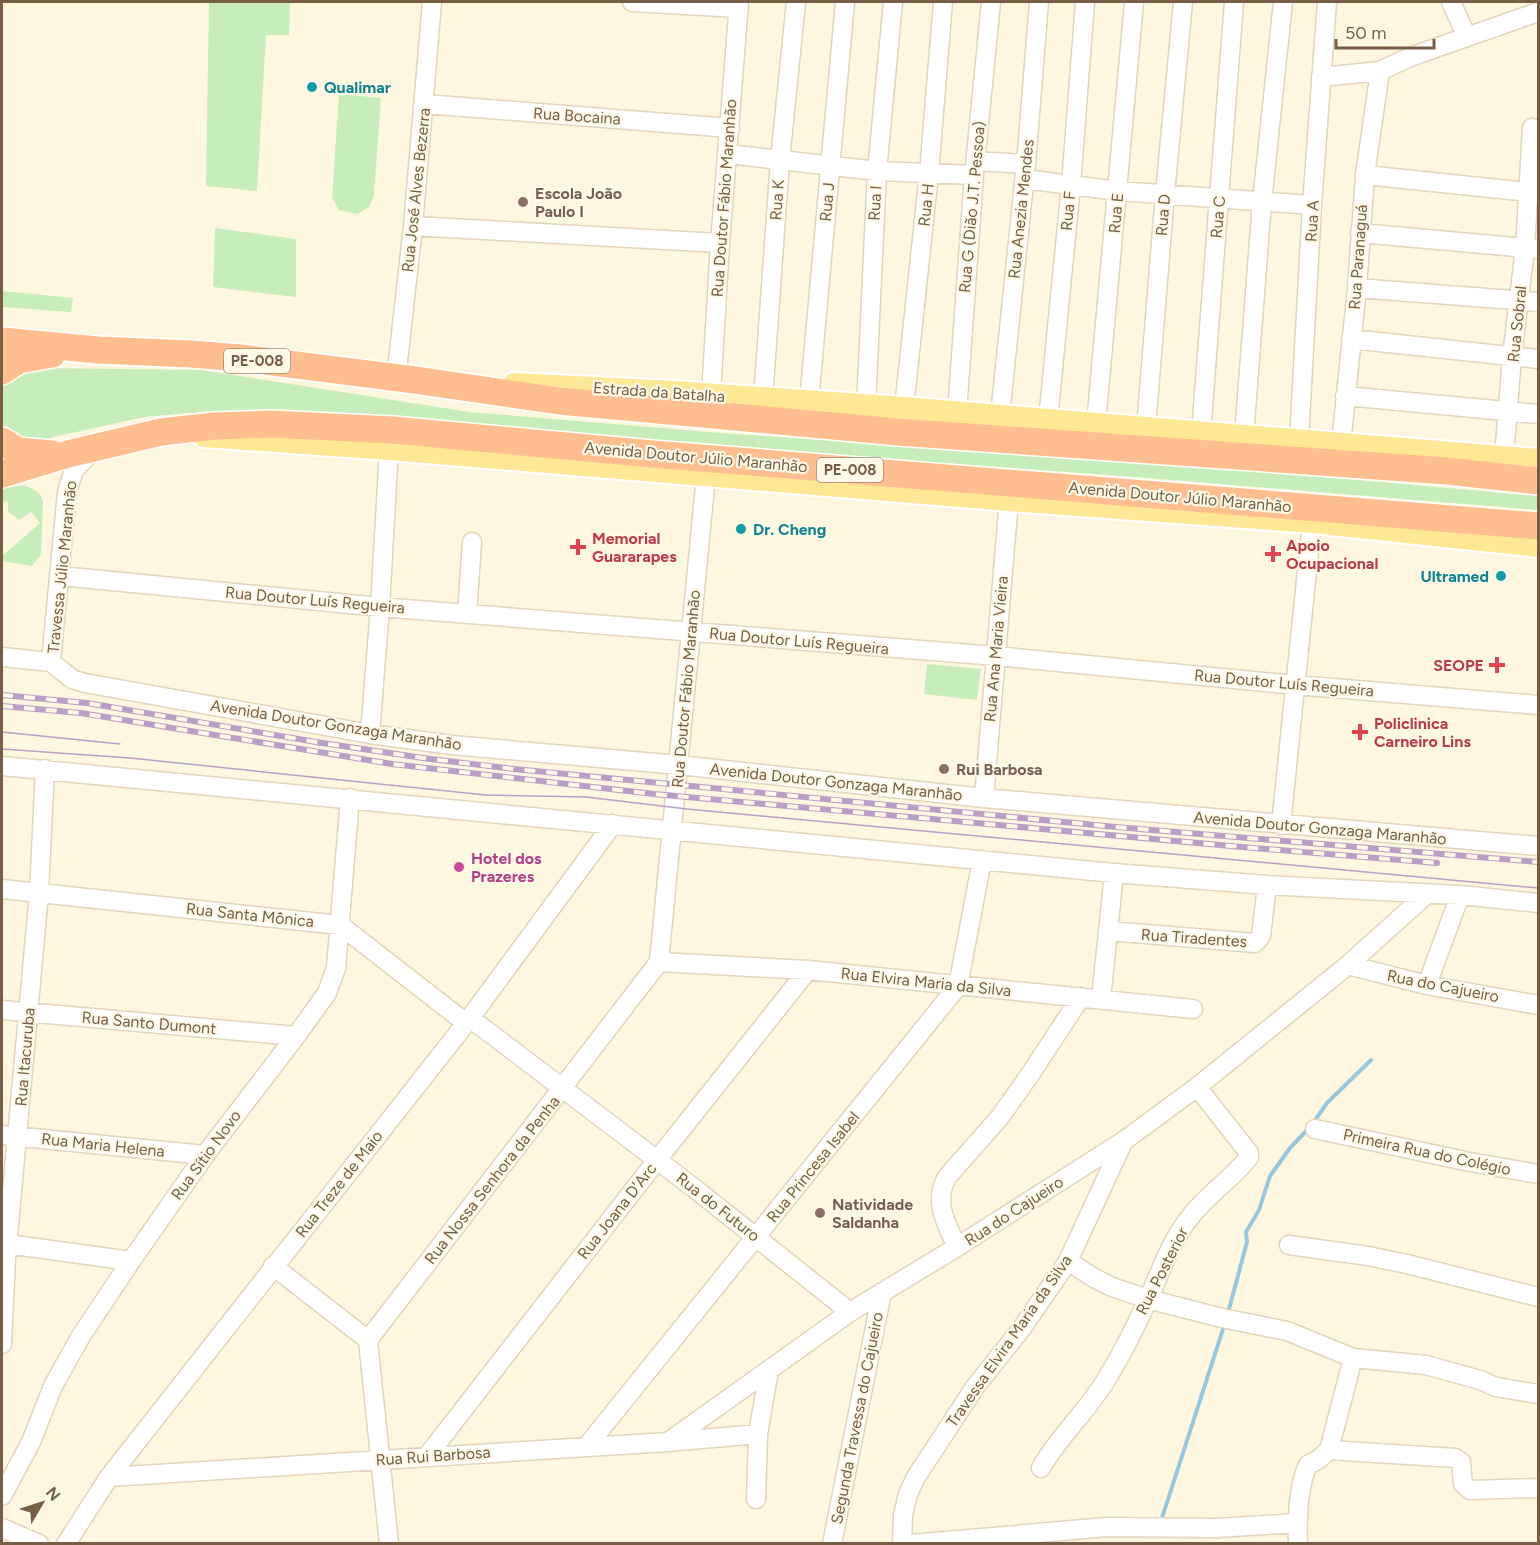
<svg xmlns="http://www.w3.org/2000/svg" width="1540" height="1545" font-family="Figtree,sans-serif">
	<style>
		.green { fill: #c8edbc }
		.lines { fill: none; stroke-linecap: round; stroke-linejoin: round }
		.stream { stroke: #97c7dc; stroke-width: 4 }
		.minor-casing { stroke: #e3d4ba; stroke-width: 21 }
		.major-casing { stroke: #fff; stroke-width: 26 }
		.highway-casing { stroke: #fff; stroke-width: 30 }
		.minor { stroke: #fff; stroke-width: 18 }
		.major { stroke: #ffe895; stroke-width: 22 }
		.highway { stroke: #ffbe8f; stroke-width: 27 }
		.tram { stroke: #bb9dc8; stroke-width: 1.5 }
		.rail-casing { stroke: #bb9dc8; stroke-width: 6 }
		.rail { stroke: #fff9e7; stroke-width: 4; stroke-dasharray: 11; stroke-linecap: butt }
		.culture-dot { fill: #0f9aa8; stroke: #fff9e7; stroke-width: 2 }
		.education-dot { fill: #8d6e63; stroke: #fff9e7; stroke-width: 2 }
		.health-dot { fill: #e0444e; stroke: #fff9e7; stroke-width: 2 }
		.hotel-dot { fill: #d1479c; stroke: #fff9e7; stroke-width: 2 }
		.labels { text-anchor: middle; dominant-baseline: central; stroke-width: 4.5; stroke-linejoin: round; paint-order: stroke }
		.shield { fill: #fff9e7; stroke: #a08c75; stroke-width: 1.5 }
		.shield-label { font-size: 15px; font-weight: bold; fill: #775e44 }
		.culture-label { font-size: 16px; font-weight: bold; fill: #0d838f; stroke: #fff9e7; text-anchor: start }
		.street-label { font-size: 16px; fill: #775e44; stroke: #fff9e7 }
		.education-label { font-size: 16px; font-weight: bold; fill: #785e54; stroke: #fff9e7; text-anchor: start }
		.health-label { font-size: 16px; font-weight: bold; fill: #be3a42; stroke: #fff9e7; text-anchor: start }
		.hotel-label { font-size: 16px; font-weight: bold; fill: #b23c85; stroke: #fff9e7; text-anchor: start }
	</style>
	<rect width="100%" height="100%" fill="#fef7df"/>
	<!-- green -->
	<path class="green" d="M 209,2 L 290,2 L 289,35 L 266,35 L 257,191 L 206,186 Z
		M 339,94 L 381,98 L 374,195 L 369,207 L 357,214 L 339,210 L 332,197 Z
		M 215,228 L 296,239 L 296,297 L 213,287 Z
		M 2,291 L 73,298 L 71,312 L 2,307 Z
		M 39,368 L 201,370 L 470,412 L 733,434 L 1108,458 L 1538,496 L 1538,510 L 1148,478 L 245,412 L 187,413 L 144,417 L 31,442 L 8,432 L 2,424 L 2,388 L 11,377 Z
		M 22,485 C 32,488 39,490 43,501 L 41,554 L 32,566 L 2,561 L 2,556 L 40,523 L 31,512 L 19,520 L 8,511 L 8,501 L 2,502 L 2,489 Z
		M 927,664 L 981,669 L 977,700 L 924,694 Z"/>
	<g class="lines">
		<!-- stream -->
		<path class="stream" d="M 1313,1123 L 1327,1103 L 1371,1060
			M 1228,1313 L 1247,1242 L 1246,1232 L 1259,1210 L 1270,1176 L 1290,1148 L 1308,1129
			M 1161,1521 L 1225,1323"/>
		<defs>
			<path id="minor" d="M 632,2 L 739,8
				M 1451,2 L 1467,37
				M 1321,77 L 1380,71 L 1410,57 L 1538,12
				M 425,104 L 730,128
				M 728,154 L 877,171 L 974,175
				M 976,161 L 1026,164
				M 1365,175 L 1538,193
				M 1025,179 L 1118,191 L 1312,205
				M 413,226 L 720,243
				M 1360,233 L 1538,249
				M 1357,288 L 1538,302
				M 1351,339 L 1538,359
				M 396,379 L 413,226 L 432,2
				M 711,395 L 720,243 L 739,2
				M 1345,396 L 1538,414
				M 763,399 L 780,160 L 796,2
				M 809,402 L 845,2
				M 866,406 L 877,171 L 893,2
				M 904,408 L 929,173 L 943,2
				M 957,413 L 974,175 L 991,2
				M 1000,416 L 1026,164 L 1039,2
				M 1048,420 L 1071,185 L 1085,2
				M 1096,424 L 1134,2
				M 1146,428 L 1165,194 L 1183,2
				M 1201,433 L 1234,2
				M 1244,436 L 1262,202 L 1283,2
				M 1299,440 L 1312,205 L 1327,2
				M 1341,444 L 1357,288 L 1365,175 L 1380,71
				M 1504,457 L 1512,357 L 1525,248 L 1532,128
				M 60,576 L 380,607 L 996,656 L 1296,685 L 1538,705
				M 467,614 L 472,542
				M 2,657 L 51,662 L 72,679 L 85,683 L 370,734 L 452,745 L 679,765 L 984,798 L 1538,846
				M 51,662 L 67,492 L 74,470 L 94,449
				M 370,734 L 380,607 L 389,449
				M 2,766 L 1114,873 L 1267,885 L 1460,895 L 1538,903
				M 984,798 L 1009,500
				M 1281,825 L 1312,522
				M 2,889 L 340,925 L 466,1023
				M 1109,931 L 1255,943 L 1261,936 L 1267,885
				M 659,962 L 808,970 L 1193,1009
				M 1348,965 L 1427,985 L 1538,1005
				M 1427,985 L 1460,895
				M 1101,999 L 1114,873
				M 2,1010 L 296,1036
				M 470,1018 L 694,1188 L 850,1312
				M 1315,1129 L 1470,1162 L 1538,1174
				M 2,1135 L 205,1155
				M 7,1244 L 131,1261
				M 1289,1245 L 1368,1256 L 1407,1264 L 1538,1297
				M 957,1247 C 946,1223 933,1202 947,1177 L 1000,1117 L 1029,1076 L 1081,997
				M 1068,1261 L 1094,1278 L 1112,1287 L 1148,1299 L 1222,1318 L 1287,1331 L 1353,1358 L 1426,1365 L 1480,1380 L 1496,1387 L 1538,1394
				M 273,1266 L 368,1340
				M 2,1344 L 6,1258 L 39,893 L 45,769
				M 668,1442 L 850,1312 L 957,1247 L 1125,1140 L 1197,1087 L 1348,965 L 1427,894
				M 587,1446 L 958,986 L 982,860
				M 1329,1450 L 1455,1458 L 1461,1462 L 1463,1484 L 1470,1490 L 1538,1488
				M 428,1455 L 657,1160 L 808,970
				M 1041,1468 C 1060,1434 1090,1409 1109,1375 C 1124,1350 1137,1324 1149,1297 C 1162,1269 1171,1240 1191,1216 C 1208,1194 1233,1178 1249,1157 L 1249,1153 L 1197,1087
				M 109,1477 L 668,1442 L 758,1434
				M 2,1496 L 31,1442 L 53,1386 L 81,1336 L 131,1261 L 205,1155 L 296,1036 L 327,993 L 336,968 L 350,798
				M 756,1499 L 758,1434 L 769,1370
				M 2,1528 L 39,1544
				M 66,1544 L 109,1477 L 470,1018 L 613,824
				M 389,1544 L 368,1340 L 659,962 L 706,476
				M 832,1544 L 882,1292
				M 902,1544 L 903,1515 L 908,1494 L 916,1477 L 975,1387 L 1022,1328 L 1068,1261 L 1124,1140
				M 911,1544 L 1107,1527 L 1217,1528 L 1297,1523
				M 1298,1544 C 1297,1521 1298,1485 1308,1465 L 1319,1459 L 1329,1450 L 1353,1358"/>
			<path id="major" d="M 514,384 L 675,392 L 904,408 L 1538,460
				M 204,436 L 389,449 L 1009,500 L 1312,522 L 1538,546"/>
			<path id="highway" d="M 2,341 L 98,350 L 191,354 L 241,358 L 415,380 L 559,401 L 898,432 L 1447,471 L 1538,481
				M 2,371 L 19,360 L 52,354
				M 2,441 L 18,451 L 52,454
				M 2,474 L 68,454 L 161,432 L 214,426 L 272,424 L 393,430 L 652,454 L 1538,526"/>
		</defs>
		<!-- minor casing -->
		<use href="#minor" class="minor-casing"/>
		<!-- major casing -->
		<use href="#major" class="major-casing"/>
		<!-- highway casing -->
		<use href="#highway" class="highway-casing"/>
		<!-- minor -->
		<use href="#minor" class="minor"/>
		<!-- major -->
		<use href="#major" class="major"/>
		<!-- highway -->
		<use href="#highway" class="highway"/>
		<!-- tram -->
		<path class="tram" d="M 2,732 L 120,744
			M 2,749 L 130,758 L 486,795 L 586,797 L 687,809 L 1538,888"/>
		<defs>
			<path id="rail" d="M 2,695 L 87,703 L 322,743 L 430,759 L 514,769 L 1116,827 L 1538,862
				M 2,706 L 81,713 L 392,764 L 654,794 L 1242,847 L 1437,863"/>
		</defs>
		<!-- rail casing -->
		<use href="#rail" class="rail-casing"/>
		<!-- rail -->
		<use href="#rail" class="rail"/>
	</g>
	<!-- markers -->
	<g class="culture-dot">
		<circle cx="312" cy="87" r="6"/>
		<circle cx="741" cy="529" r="6"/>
		<circle cx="1501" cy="576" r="6"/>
	</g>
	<g class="education-dot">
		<circle cx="523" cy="202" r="6"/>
		<circle cx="944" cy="769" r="6"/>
		<circle cx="820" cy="1213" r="6"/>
	</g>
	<g class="health-dot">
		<path d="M575 538h6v6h6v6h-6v6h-6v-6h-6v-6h6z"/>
		<path d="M1270 545h6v6h6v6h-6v6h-6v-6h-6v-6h6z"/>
		<path d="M1494 656h6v6h6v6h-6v6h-6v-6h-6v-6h6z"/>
		<path d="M1357 723h6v6h6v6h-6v6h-6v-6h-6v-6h6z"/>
	</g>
	<circle class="hotel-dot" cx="459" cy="867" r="6"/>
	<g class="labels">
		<!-- shield labels -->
		<g class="shield">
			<rect x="224" y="349" width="66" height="24" rx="4.5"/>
			<rect x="817" y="458" width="66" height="24" rx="4.5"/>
		</g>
		<g class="shield-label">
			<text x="257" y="361">PE-008</text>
			<text x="850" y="470">PE-008</text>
		</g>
		<!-- culture labels -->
		<g class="culture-label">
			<text x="324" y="87">Qualimar</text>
			<text x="753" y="529">Dr. Cheng</text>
			<text x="1489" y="576" text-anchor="end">Ultramed</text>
		</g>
		<!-- street labels -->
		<g class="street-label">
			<text transform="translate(577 116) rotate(4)">Rua Bocaina</text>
			<text transform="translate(416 190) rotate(-84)">Rua José Alves Bezerra</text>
			<text transform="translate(724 198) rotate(-86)">Rua Doutor Fábio Maranhão</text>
			<text transform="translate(777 200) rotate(-86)">Rua K</text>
			<text transform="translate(827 202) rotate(-85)">Rua J</text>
			<text transform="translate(875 203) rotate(-87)">Rua I</text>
			<text transform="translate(926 205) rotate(-84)">Rua H</text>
			<text transform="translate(972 207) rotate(-85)">Rua G (Dião J.T. Pessoa)</text>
			<text transform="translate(1021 209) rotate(-84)">Rua Anezia Mendes</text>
			<text transform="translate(1068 211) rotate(-85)">Rua F</text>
			<text transform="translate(1116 213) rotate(-85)">Rua E</text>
			<text transform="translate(1163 215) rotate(-85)">Rua D</text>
			<text transform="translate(1218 217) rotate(-85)">Rua C</text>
			<text transform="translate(1312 221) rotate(-87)">Rua A</text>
			<text transform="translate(1358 257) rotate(-86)">Rua Paranaguá</text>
			<text transform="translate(1517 324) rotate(-84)">Rua Sobral</text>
			<text transform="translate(659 392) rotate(4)">Estrada da Batalha</text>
			<text transform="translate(696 457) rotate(5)">Avenida Doutor Júlio Maranhão</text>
			<text transform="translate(1180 497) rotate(5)">Avenida Doutor Júlio Maranhão</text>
			<text transform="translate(62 567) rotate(-84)">Travessa Júlio Maranhão</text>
			<text transform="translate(315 600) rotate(5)">Rua Doutor Luís Regueira</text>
			<text transform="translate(799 641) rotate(5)">Rua Doutor Luís Regueira</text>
			<text transform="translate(996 649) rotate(-85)">Rua Ana Maria Vieira</text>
			<text transform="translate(1284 683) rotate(5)">Rua Doutor Luís Regueira</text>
			<text transform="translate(686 689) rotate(-85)">Rua Doutor Fábio Maranhão</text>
			<text transform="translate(336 725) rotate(9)">Avenida Doutor Gonzaga Maranhão</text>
			<text transform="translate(836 782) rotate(6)">Avenida Doutor Gonzaga Maranhão</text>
			<text transform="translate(1320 828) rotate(5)">Avenida Doutor Gonzaga Maranhão</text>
			<text transform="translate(250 915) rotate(6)">Rua Santa Mônica</text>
			<text transform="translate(1194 938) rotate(4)">Rua Tiradentes</text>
			<text transform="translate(926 982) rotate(6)">Rua Elvira Maria da Silva</text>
			<text transform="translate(1443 986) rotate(11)">Rua do Cajueiro</text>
			<text transform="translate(149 1023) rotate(5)">Rua Santo Dumont</text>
			<text transform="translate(25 1057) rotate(-85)">Rua Itacuruba</text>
			<text transform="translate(103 1145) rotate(6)">Rua Maria Helena</text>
			<text transform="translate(1427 1152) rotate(12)">Primeira Rua do Colégio</text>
			<text transform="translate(206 1155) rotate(-54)">Rua Sítio Novo</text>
			<text transform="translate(813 1167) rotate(-51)">Rua Princesa Isabel</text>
			<text transform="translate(492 1180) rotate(-52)">Rua Nossa Senhora da Penha</text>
			<text transform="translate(339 1184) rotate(-52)">Rua Treze de Maio</text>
			<text transform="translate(718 1207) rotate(38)">Rua do Futuro</text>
			<text transform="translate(617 1211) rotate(-52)">Rua Joana D'Arc</text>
			<text transform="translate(1014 1211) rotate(-33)">Rua do Cajueiro</text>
			<text transform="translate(1162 1271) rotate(-63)">Rua Posterior</text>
			<text transform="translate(1009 1341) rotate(-55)">Travessa Elvira Maria da Silva</text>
			<text transform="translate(857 1418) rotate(-79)">Segunda Travessa do Cajueiro</text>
			<text transform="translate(433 1456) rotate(-4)">Rua Rui Barbosa</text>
		</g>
		<!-- education labels -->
		<g class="education-label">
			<text x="535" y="193">Escola João<tspan x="535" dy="18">Paulo I</tspan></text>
			<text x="956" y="769">Rui Barbosa</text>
			<text x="832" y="1204">Natividade<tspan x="832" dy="18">Saldanha</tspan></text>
		</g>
		<!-- health labels -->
		<g class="health-label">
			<text x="592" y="538">Memorial<tspan x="592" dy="18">Guararapes</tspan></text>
			<text x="1286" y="545">Apoio<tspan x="1286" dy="18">Ocupacional</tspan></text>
			<text x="1484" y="665" text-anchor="end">SEOPE</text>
			<text x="1374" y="723">Policlinica<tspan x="1374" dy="18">Carneiro Lins</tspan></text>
		</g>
		<!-- hotel labels -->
		<g class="hotel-label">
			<text x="471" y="858">Hotel dos<tspan x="471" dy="18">Prazeres</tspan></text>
		</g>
	</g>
	<!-- border -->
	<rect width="1540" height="1545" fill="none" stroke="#775e44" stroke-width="6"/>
	<!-- north arrow -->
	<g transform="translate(42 1503) rotate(51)" stroke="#fff9e7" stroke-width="4.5" paint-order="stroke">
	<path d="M0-4.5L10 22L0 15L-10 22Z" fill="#775e44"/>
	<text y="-9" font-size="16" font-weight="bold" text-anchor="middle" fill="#775e44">N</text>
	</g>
	<!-- scale -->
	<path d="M1336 39v9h98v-9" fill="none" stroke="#775e44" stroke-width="3"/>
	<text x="1345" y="39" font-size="18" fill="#775e44" stroke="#fff9e7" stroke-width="4.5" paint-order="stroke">50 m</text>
</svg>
